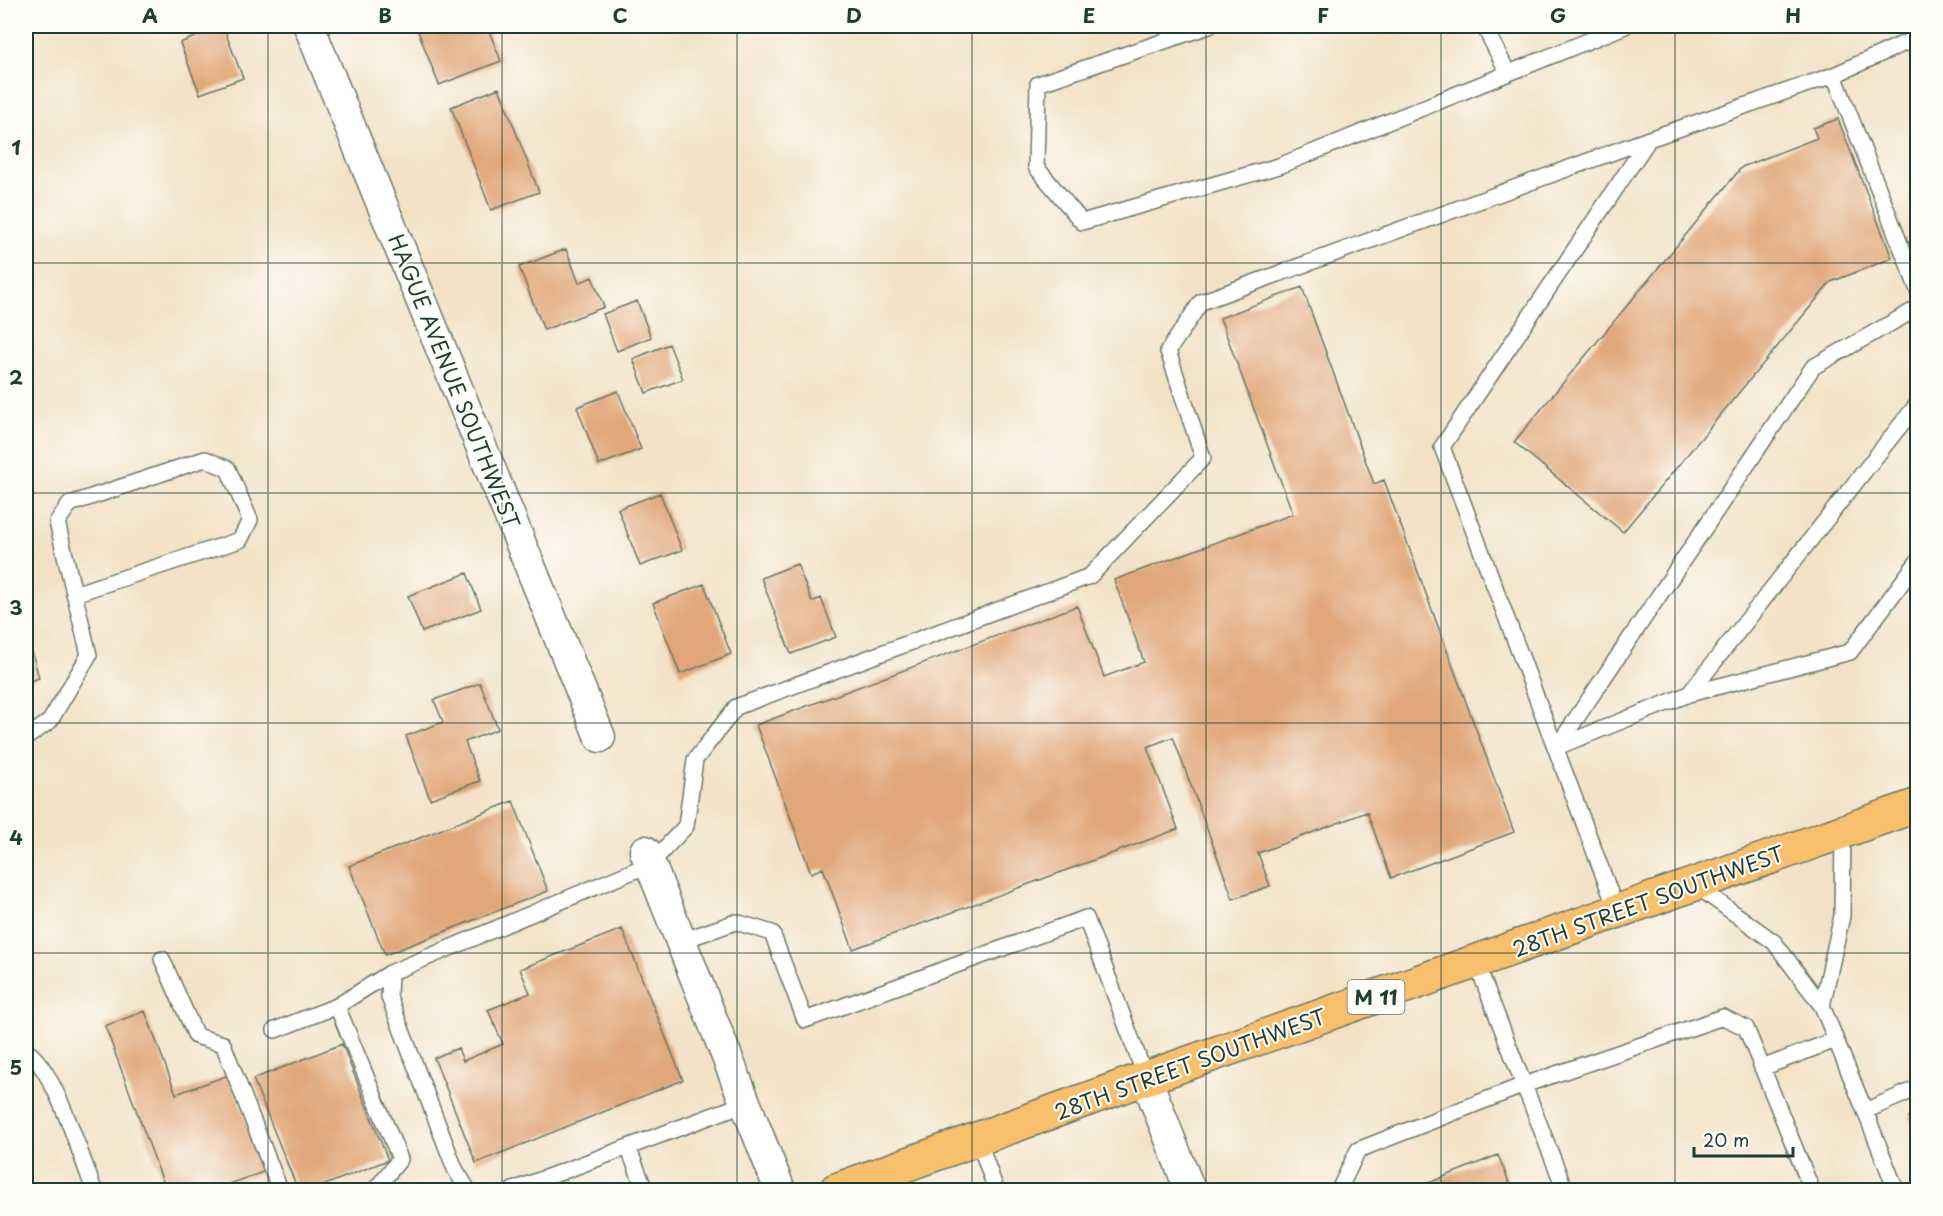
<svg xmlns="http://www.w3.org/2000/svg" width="1943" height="1216" font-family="'Playpen Sans',sans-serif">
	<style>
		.building { fill: #e1a77a }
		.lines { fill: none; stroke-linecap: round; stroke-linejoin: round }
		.service-casing { stroke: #697767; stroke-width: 18 }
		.minor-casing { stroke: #697767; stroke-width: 33 }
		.primary-casing { stroke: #697767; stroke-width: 36 }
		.service { stroke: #fff; stroke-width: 15 }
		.minor { stroke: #fff; stroke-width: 30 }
		.primary { stroke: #f8bf6c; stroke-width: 33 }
		.grid { fill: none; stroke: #1f3d34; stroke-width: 1.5; stroke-opacity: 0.55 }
		.labels { text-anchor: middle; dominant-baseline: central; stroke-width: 4.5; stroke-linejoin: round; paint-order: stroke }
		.shield { fill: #fdfcf7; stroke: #62766e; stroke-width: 1.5 }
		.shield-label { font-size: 20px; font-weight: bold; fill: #1f3d34 }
		.street-label { font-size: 21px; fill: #1f3d34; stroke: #fdfcf7 }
		.neatline { fill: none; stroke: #1f3d34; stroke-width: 2 }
		.grid-label { font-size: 20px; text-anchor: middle; font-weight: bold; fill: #1f3d34 }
	</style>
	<rect width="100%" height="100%" fill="#fdfcf7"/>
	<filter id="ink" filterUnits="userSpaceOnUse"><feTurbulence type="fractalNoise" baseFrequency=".0167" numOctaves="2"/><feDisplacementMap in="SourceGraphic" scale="12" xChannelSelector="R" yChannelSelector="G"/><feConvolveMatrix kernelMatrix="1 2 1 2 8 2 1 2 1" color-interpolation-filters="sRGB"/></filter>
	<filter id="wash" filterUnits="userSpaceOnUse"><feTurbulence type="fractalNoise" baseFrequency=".008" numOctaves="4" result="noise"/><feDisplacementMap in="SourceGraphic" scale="24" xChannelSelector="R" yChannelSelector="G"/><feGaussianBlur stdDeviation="1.35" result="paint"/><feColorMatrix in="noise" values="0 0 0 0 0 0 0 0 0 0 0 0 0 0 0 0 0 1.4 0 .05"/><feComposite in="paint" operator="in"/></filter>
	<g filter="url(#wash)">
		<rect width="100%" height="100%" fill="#f3e2c7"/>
		<g id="blocks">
			<!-- building -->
			<path class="building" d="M 223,26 L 243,78 L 200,94 L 180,43 Z
				M 416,26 L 487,26 L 501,61 L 439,85 Z
				M 499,88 L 539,192 L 491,210 L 451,107 Z
				M 1838,119 L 1892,258 L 1831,282 L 1623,532 L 1514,442 L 1742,167 L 1817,138 L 1813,128 Z
				M 566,249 L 579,283 L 592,277 L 604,307 L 544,330 L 519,267 Z
				M 1302,287 L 1374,484 L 1384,480 L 1514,832 L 1391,878 L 1367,812 L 1258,853 L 1270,886 L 1233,899 L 1173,737 L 1147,747 L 1178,829 L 853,949 L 823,868 L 811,873 L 756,725 L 1077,606 L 1104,677 L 1144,662 L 1114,580 L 1293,514 L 1220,318 Z
				M 637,301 L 651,337 L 617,351 L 603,314 Z
				M 669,344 L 683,379 L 646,393 L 633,359 Z
				M 618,391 L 641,449 L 599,465 L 577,407 Z
				M 660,493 L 682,550 L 640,566 L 618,509 Z
				M 26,534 L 32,555 L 26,557 Z
				M 797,564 L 812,602 L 821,598 L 836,637 L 791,654 L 761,578 Z
				M 467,573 L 481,609 L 422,632 L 408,596 Z
				M 704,584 L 731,654 L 680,674 L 653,603 Z
				M 26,629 L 39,678 L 26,682 Z
				M 480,683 L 498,729 L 465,742 L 480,781 L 430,799 L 406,736 L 443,722 L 434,700 Z
				M 513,801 L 548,891 L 385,955 L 349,866 Z
				M 622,929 L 683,1080 L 476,1163 L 434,1058 L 458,1048 L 463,1061 L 503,1044 L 488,1010 L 530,993 L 520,969 Z
				M 145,1011 L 176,1094 L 229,1075 L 266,1171 L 213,1190 L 166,1190 L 105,1026 Z
				M 342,1044 L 388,1160 L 312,1190 L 298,1190 L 253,1079 Z
				M 1918,1113 L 1918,1138 L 1917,1138 L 1909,1117 Z
				M 1498,1155 L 1512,1190 L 1423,1190 L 1421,1186 Z"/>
		</g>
	</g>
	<g filter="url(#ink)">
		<use href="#blocks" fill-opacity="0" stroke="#697767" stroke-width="1.5"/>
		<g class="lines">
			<defs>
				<path id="service" d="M 1209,26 L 1038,84 L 1036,167 L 1082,222 L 1279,166 L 1625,26
					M 1484,26 L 1508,73
					M 1834,75 L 1918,290
					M 1918,403 L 1689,694 L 1850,652 L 1918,561
					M 26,738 L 50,721 L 89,655 L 57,522 L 70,504 L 205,459 L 228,469 L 250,520 L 240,540 L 74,594
					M 1557,747 L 1813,367 L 1918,308
					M 1557,747 L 1689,694
					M 1695,885 L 1774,942 L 1822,1006 L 1865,1111 L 1918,1088
					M 1617,911 L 1442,447 L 1649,139 L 1834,75 L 1918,37
					M 681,941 L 736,922 L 772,933 L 805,1020 L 1086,918 L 1146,1078
					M 162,959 L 196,1036 L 223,1044 L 280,1190
					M 1476,962 L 1565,1190
					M 390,973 L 389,997 L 455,1169 L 468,1190
					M 337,1006 L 390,973 L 650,864 L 686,826 L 695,760 L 736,707 L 1090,576 L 1203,458 L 1168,351 L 1201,302 L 1649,139
					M 1822,1006 L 1842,916 L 1843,831
					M 275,1030 L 337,1006 L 400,1159 L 375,1190
					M 26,1051 C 53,1065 82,1159 94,1190
					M 1762,1068 L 1835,1040
					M 1865,1111 L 1896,1190
					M 978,1139 L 996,1190
					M 628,1147 L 645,1190
					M 513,1190 L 746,1103
					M 1339,1190 L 1358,1150 L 1524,1085 L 1723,1017 L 1746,1028 L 1812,1190"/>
				<path id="minor" d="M 309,26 L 600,737
					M 645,851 L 780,1190
					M 1146,1078 L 1190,1190"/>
				<path id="primary" d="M 836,1190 L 1146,1078 L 1918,805"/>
			</defs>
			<!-- service casing -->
			<use href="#service" class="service-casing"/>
			<!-- minor casing -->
			<use href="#minor" class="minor-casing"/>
			<!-- primary casing -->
			<use href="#primary" class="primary-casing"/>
			<!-- service -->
			<use href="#service" class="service"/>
			<!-- minor -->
			<use href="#minor" class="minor"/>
			<!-- primary -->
			<use href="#primary" class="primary"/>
		</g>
	</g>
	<!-- grid -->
	<path class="grid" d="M 268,26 L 268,1190M 502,26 L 502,1190M 737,26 L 737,1190M 972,26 L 972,1190M 1206,26 L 1206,1190M 1441,26 L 1441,1190M 1675,26 L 1675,1190M 26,263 L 1918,263M 26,493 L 1918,493M 26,723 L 1918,723M 26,953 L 1918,953"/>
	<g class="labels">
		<!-- shield labels -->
		<rect class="shield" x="1347.5" y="980" width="57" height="34" rx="4.5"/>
		<g class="shield-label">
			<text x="1376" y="997">M 11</text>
		</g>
		<!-- street labels -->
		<g class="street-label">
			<text transform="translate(455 381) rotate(68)">HAGUE AVENUE SOUTHWEST</text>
			<text transform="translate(1648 900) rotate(-20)">28TH STREET SOUTHWEST</text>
			<text transform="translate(1190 1063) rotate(-20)">28TH STREET SOUTHWEST</text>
		</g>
	</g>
	<!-- margin -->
	<rect width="1943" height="1216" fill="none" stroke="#fdfcf7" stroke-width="66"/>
	<!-- scale -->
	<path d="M1694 1147v9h99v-9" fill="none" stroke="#1f3d34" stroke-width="3"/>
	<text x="1703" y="1147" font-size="18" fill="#1f3d34" stroke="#fdfcf7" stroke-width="4.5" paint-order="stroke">20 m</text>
	<rect x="33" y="33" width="1877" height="1150" class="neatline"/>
	<g class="grid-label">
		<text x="150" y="23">A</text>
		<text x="385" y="23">B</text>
		<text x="620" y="23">C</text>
		<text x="854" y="23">D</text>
		<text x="1089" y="23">E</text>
		<text x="1323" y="23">F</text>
		<text x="1558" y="23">G</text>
		<text x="1793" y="23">H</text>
		<text x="16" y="155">1</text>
		<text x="16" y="385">2</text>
		<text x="16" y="615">3</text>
		<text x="16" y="845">4</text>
		<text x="16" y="1075">5</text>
	</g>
</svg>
